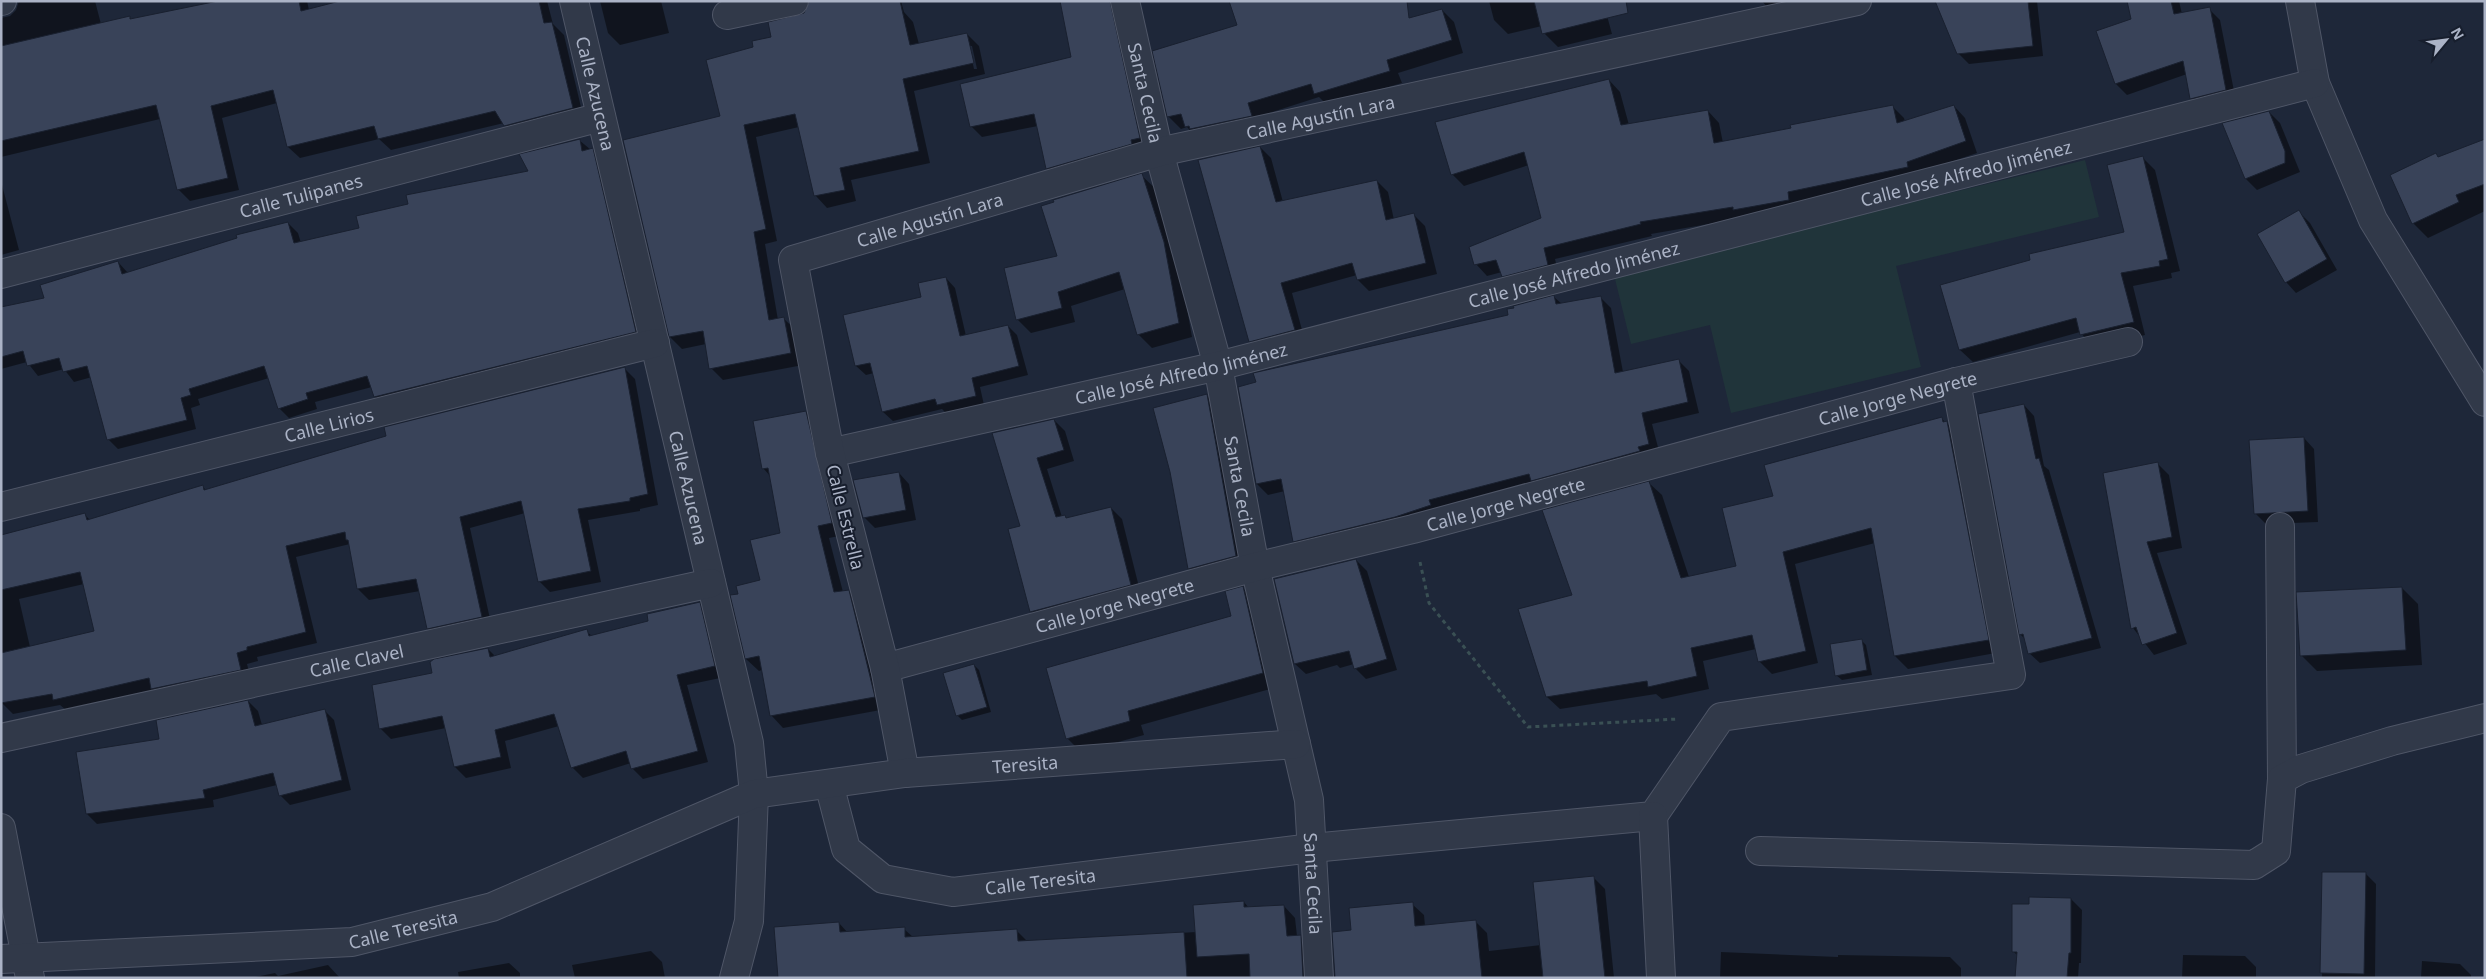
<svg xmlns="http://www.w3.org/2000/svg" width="2486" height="979" font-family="'Noto Sans',sans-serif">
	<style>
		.green { fill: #20343a }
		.shadow { fill: #0007; fill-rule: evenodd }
		.building { fill: #394359; stroke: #19202f }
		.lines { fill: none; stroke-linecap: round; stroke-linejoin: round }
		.minor-casing { stroke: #4f5667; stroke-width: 30 }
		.path { stroke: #3a5054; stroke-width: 3; stroke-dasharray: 4 4; stroke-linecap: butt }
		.minor { stroke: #313949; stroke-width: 28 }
		.labels { text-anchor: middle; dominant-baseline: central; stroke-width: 4; stroke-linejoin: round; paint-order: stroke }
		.street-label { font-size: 18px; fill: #abb3c6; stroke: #171e2d }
	</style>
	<rect width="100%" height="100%" fill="#1e2739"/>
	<!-- green -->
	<path class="green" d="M 2085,160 L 2099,217 L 1896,266 L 1921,367 L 1731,413 L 1710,325 L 1631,344 L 1614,275 Z"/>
	<!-- shadow -->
	<path class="shadow" d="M 19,1 L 95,1 L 101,24 L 129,17 L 132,20 L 223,1 L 307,1 L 309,10 L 345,1 L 547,1 L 553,24 L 564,35 L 584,120 L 517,137 L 504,123 L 391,150 L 379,139 L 300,158 L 288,147 L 277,103 L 222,118 L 239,190 L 190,201 L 178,189 L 160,119 L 1,157 L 1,18 L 10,16 L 16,10 Z
		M 600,1 L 661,1 L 669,33 L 620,45 L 608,33 Z
		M 810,1 L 901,1 L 904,12 L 913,22 L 919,44 L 967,34 L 979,46 L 985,74 L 914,91 L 930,163 L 851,180 L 856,201 L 827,208 L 816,196 L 799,127 L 756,137 L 777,241 L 765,244 L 778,320 L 784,319 L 796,330 L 803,365 L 723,380 L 711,368 L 706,344 L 682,349 L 670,337 L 755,48 L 805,14 ZM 969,46 L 972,46 L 977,69 L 974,69 Z
		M 1061,1 L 1124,1 L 1150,148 L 1058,179 L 1047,168 L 1038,126 L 982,137 L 971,126 L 1073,58 Z
		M 1489,1 L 1603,1 L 1612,34 L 1558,47 L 1544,33 L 1542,26 L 1508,34 L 1494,20 Z
		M 1762,1 L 1799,1 L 1767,7 Z
		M 1956,1 L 2037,1 L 2043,56 L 1969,64 L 1958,53 Z
		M 2128,1 L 2179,1 L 2182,14 L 2209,9 L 2220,20 L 2236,101 L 2202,109 L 2191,98 L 2187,74 L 2127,95 L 2116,84 L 2098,31 L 2132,20 Z
		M 1442,10 L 1454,22 L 1463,53 L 1398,73 L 1402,83 L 1327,105 L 1319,97 L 1260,116 L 1263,128 L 1198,139 L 1187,127 L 1181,129 L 1168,116 L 1398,22 Z
		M 1609,80 L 1620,92 L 1629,125 L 1708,111 L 1719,123 L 1723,143 L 1892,106 L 1904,118 L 1905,122 L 1954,106 L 1965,118 L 1977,153 L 1918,173 L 1743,218 L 1651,234 L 1652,236 L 1555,259 L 1559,276 L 1515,288 L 1502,272 L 1487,276 L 1476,264 L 1543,219 L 1529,165 L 1464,186 L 1452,174 Z
		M 2269,112 L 2280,123 L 2300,172 L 2257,190 L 2246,179 L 2224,124 Z
		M 579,140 L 602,159 L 645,342 L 385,407 L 375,397 L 372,387 L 315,402 L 317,409 L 289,418 L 279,408 L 269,378 L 198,399 L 200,405 L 191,408 L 196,429 L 118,449 L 108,439 L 92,377 L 74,382 L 64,369 L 38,376 L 27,362 L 1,369 L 1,308 L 46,299 L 118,262 L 128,273 L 288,223 L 298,233 L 301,243 L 360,229 L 530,172 Z
		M 2485,141 L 2485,211 L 2428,238 L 2413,223 L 2436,155 L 2439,158 Z
		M 1260,147 L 1271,158 L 1283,202 L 1377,181 L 1388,192 L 1394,220 L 1414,215 L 1425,226 L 1437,274 L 1369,291 L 1358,280 L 1357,275 L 1292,293 L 1305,341 L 1261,352 L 1251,341 Z
		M 2143,158 L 2155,170 L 2180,271 L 2171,273 L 2172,278 L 2133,286 L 2145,335 L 2093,347 L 2080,332 L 1973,362 L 1960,350 L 1942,286 L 2125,233 Z
		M 1141,175 L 1156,189 L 1178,257 L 1192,337 L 1152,348 L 1138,334 L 1125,289 L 1071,306 L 1075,322 L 1031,333 L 1017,319 L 1059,257 Z
		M 1,181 L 19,250 L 1,255 Z
		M 2299,212 L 2310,223 L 2337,270 L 2296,293 L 2286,282 Z
		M 946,278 L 955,288 L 966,336 L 1008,326 L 1017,335 L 1028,375 L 980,387 L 984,405 L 947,414 L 942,409 L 893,421 L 883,412 L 874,373 L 866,375 L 856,366 L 922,298 Z
		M 1554,297 L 1562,304 L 1600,297 L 1611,308 L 1623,372 L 1678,360 L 1689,371 L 1699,413 L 1652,424 L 1660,455 L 1305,552 L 1294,541 L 1285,491 L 1268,495 L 1257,484 L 1510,316 Z
		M 624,368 L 635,379 L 658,505 L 640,509 L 640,511 L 588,520 L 601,582 L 550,592 L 539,581 L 525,513 L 470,528 L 492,628 L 439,639 L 428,628 L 420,591 L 369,600 L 358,589 L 350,544 L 296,557 L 317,643 L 257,657 L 258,661 L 247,664 L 251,680 L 163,700 L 154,690 L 66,710 L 60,705 L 13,714 L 2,703 L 1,535 L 85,515 L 90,520 L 202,486 L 207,491 ZM 84,584 L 96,632 L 30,647 L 19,599 Z
		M 1207,396 L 1218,407 L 1246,567 L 1200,579 L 1189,568 Z
		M 2024,405 L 2034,416 L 2044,466 L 2049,470 L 2101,648 L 2040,663 L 2029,653 L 2026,640 L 2020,634 Z
		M 806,412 L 818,425 L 844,535 L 829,538 L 843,592 L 848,591 L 861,604 L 886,709 L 783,728 L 771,715 L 762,670 L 759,671 L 746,659 L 739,595 L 761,580 L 781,534 L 771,477 L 763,468 Z
		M 1942,419 L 1960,435 L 2001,652 L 1908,669 L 1895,656 L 1875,543 L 1795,564 L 1818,663 L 1772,674 L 1759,661 L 1756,649 L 1703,661 L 1709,689 L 1662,699 L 1656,694 L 1560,709 L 1547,697 L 1574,596 L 1649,483 L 1662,495 L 1689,577 L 1737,567 L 1774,497 Z
		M 1054,420 L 1065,431 L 1074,461 L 1047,469 L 1062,517 L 1068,519 L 1111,508 L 1122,519 L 1141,595 L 1042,622 L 1031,612 L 1022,527 L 994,434 Z
		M 2304,438 L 2314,449 L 2318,522 L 2266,524 L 2255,513 Z
		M 2158,464 L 2169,475 L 2182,548 L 2157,553 L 2187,644 L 2154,655 L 2133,628 Z
		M 899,473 L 909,484 L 916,520 L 875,528 L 864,517 Z
		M 1356,560 L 1367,571 L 1397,670 L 1366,679 L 1355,668 L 1354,664 L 1340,668 L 1337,665 L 1306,674 L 1295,664 Z
		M 1243,588 L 1257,602 L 1277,687 L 1141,725 L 1144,735 L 1081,752 L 1067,738 L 1233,617 Z
		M 2402,588 L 2418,604 L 2422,665 L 2317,671 L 2301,655 Z
		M 699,604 L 710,615 L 725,677 L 687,685 L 708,762 L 643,779 L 632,768 L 631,763 L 583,778 L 572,767 L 559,726 L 505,741 L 511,768 L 466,778 L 455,767 L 446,728 L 391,739 L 380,728 L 434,674 L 488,649 L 496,657 L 586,631 L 592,636 L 650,622 Z
		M 1861,640 L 1866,645 L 1872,675 L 1842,680 L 1836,675 Z
		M 974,665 L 979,670 L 991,712 L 962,720 L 957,715 Z
		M 248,701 L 258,711 L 262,725 L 324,710 L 334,720 L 351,790 L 290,805 L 280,795 L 277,785 L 213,800 L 214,807 L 97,824 L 87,814 L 160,740 Z
		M 2323,873 L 2365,873 L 2376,884 L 2375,978 L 2322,978 Z
		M 1593,877 L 1605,889 L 1614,978 L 1334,978 L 1333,933 L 1353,931 L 1412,904 L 1424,915 L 1425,926 L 1476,922 L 1487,933 L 1489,951 L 1541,945 Z
		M 2071,899 L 2082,910 L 2081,963 L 2079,963 L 2078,978 L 2016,978 L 2018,956 L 2013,951 Z
		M 1244,902 L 1249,908 L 1284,906 L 1295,918 L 1297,936 L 1300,936 L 1312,948 L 1315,978 L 779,978 L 839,923 L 848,933 L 904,929 L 913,937 L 1016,930 L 1028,942 L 1196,932 Z
		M 651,951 L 662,962 L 665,978 L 575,978 L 572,965 Z
		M 1721,952 L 1838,957 L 1838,955 L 1950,957 L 1961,968 L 1961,978 L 1720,978 Z
		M 2183,955 L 2245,956 L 2256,967 L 2256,978 L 2182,978 Z
		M 2422,961 L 2460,964 L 2471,975 L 2471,978 L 2421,978 Z
		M 509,963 L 520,973 L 520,978 L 459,978 L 458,972 Z
		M 328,965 L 340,978 L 250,978 L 275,973 L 278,976 Z"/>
	<!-- building -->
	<path class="building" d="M 218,1 L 299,1 L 301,11 L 340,1 L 539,1 L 544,23 L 552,22 L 573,108 L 504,126 L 495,111 L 378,139 L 374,126 L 287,147 L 273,90 L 211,106 L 228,178 L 177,190 L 156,105 L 1,141 L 1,46 L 130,16 L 130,19 Z
		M 809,1 L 900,1 L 910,45 L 967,33 L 974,63 L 903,79 L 919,151 L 840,168 L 845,190 L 814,196 L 795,114 L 744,125 L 766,229 L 754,232 L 769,320 L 784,317 L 791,353 L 709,369 L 703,331 L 669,337 L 623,140 L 720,116 L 706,60 L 753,47 L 752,41 L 771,37 L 768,22 L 804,13 Z
		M 1060,1 L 1110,1 L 1140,138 L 1131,140 L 1132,144 L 1046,169 L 1034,114 L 970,127 L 960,84 L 1071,57 Z
		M 1229,1 L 1407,1 L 1409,18 L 1442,9 L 1452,40 L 1387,60 L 1390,71 L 1314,94 L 1311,84 L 1248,103 L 1252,116 L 1190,129 L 1189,126 L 1185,127 L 1181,114 L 1167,117 L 1152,51 L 1237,25 Z
		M 1534,1 L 1626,1 L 1628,13 L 1542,34 Z
		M 1935,1 L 2028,1 L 2033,46 L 1957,54 Z
		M 2127,1 L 2171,1 L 2174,14 L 2210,7 L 2226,90 L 2190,99 L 2183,61 L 2115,84 L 2096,31 L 2131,19 Z
		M 1609,79 L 1621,125 L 1708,110 L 1714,143 L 1791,128 L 1790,125 L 1893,105 L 1897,123 L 1954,105 L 1966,141 L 1907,162 L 1908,167 L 1788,192 L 1789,200 L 1733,210 L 1733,207 L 1640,222 L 1641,224 L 1544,248 L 1548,265 L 1502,277 L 1496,260 L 1474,265 L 1469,247 L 1541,218 L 1524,152 L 1451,175 L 1435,122 Z
		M 2269,111 L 2285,151 L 2285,163 L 2245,179 L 2222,123 Z
		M 580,139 L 582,151 L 593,148 L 636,332 L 374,397 L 367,376 L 306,393 L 308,399 L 278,409 L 264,366 L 189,389 L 191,395 L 181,398 L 187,420 L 107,440 L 87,366 L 63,372 L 59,358 L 27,366 L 23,351 L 1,357 L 1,307 L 44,298 L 40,285 L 118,261 L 122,274 L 237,238 L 236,235 L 288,222 L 294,243 L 359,228 L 356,216 L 408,204 L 406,195 L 528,171 L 519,154 Z
		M 2485,139 L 2485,184 L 2456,195 L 2459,202 L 2412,224 L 2390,175 L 2436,153 L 2438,157 Z
		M 1260,146 L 1276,202 L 1377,180 L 1386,220 L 1414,213 L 1426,263 L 1357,280 L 1352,263 L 1281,283 L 1295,330 L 1249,342 L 1198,160 Z
		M 2143,156 L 2168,259 L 2159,261 L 2160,266 L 2121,273 L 2134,322 L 2080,335 L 2076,318 L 1959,350 L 1940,285 L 2030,260 L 2029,254 L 2124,232 L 2107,165 Z
		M 1142,173 L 1164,242 L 1179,323 L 1137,335 L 1119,272 L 1058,292 L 1062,308 L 1016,320 L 1004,268 L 1057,256 L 1041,206 L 1054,202 L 1053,200 Z
		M 2299,210 L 2327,259 L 2285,283 L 2257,234 Z
		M 946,277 L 960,336 L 1008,325 L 1019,366 L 972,378 L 976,396 L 937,405 L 935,399 L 882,412 L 870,363 L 855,366 L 843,315 L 921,297 L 918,283 Z
		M 1554,295 L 1556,304 L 1601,296 L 1615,373 L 1679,359 L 1688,402 L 1642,413 L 1649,444 L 1638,447 L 1640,451 L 1531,481 L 1529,474 L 1429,500 L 1431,505 L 1395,517 L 1293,542 L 1281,479 L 1256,484 L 1238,387 L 1256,382 L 1253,373 L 1508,315 L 1507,309 L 1514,308 L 1513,306 Z
		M 625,367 L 648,494 L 630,498 L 630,501 L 578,509 L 591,571 L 538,582 L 521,501 L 460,517 L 482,617 L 427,629 L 416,579 L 357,589 L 348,540 L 346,540 L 345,532 L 286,546 L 306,632 L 247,647 L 247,650 L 237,653 L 241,670 L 151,689 L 149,678 L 53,700 L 52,694 L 1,703 L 1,653 L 94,631 L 80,572 L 1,590 L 1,535 L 85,513 L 87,520 L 203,485 L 204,490 L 386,436 L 384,427 Z
		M 1207,394 L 1236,556 L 1188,569 L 1170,472 L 1153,408 Z
		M 2024,404 L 2036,459 L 2039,458 L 2092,638 L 2028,654 L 2023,634 L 2019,635 L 1978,414 Z
		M 806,411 L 832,523 L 818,526 L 834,592 L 849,590 L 875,697 L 770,716 L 759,656 L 745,659 L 730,595 L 738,594 L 736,586 L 760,580 L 750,540 L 780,533 L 768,468 L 762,469 L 753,421 Z
		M 1942,417 L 1943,422 L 1947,421 L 1989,640 L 1894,656 L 1871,528 L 1783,552 L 1806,651 L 1758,662 L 1752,635 L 1691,648 L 1697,676 L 1648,687 L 1647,681 L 1546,697 L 1518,609 L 1572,595 L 1542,510 L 1649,481 L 1681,578 L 1736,566 L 1722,508 L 1773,496 L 1764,465 Z
		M 1054,419 L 1064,450 L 1037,458 L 1056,517 L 1065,515 L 1066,518 L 1111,507 L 1131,585 L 1030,612 L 1008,529 L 1020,526 L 992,433 Z
		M 2304,437 L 2308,511 L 2254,514 L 2249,440 Z
		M 2158,462 L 2172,537 L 2147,542 L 2177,633 L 2142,645 L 2136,627 L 2131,629 L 2103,473 Z
		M 899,472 L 906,510 L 863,518 L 853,480 Z
		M 1356,559 L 1387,659 L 1354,669 L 1349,651 L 1294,664 L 1274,579 Z
		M 1243,586 L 1263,673 L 1128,711 L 1130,721 L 1066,739 L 1046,668 L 1231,616 L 1225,591 Z
		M 2402,587 L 2406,650 L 2300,656 L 2296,592 Z
		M 700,602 L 715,666 L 677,675 L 698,751 L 631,769 L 626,751 L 571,768 L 554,714 L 495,730 L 501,757 L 454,767 L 442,716 L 379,729 L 372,685 L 432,673 L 430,662 L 434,659 L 488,648 L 490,657 L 587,629 L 589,636 L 648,621 L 647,614 Z
		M 1862,639 L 1867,670 L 1835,676 L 1830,644 Z
		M 974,664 L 987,707 L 956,716 L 943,673 Z
		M 248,700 L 255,726 L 325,709 L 342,780 L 279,796 L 273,773 L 203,790 L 205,798 L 86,814 L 76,752 L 159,739 L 156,720 Z
		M 2322,872 L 2366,872 L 2364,974 L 2320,973 Z
		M 1594,876 L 1605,978 L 1543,978 L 1533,882 Z
		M 2029,897 L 2071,898 L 2071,953 L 2069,953 L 2067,978 L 2015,978 L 2017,952 L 2012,952 L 2012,904 L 2029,904 Z
		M 1244,901 L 1244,907 L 1284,905 L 1287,936 L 1301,935 L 1303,978 L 1250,978 L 1249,954 L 1197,957 L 1193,905 Z
		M 1413,902 L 1415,926 L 1476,920 L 1482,978 L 1335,978 L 1332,932 L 1351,930 L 1349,908 Z
		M 839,922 L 840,932 L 905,927 L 905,937 L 1017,929 L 1018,941 L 1184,932 L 1187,978 L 778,978 L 774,927 Z"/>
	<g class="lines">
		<defs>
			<g id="minor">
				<path d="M 1,1 L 2,1"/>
				<path id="s1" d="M 574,1 L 749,743 L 754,794 L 749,921 L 734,978"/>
				<path id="s2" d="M 1125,1 L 1159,152 L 1218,366 L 1255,567 L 1309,800 L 1319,978"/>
				<path d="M 2300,1 L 2315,83 L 2373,220 L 2485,402"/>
				<path d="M 727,15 L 794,1"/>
				<path id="s3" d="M 1,274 L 601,117"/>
				<path id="s4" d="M 830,453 L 1218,366 L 2315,83"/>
				<path id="s5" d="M 1,507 L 655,343"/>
				<path d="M 2280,527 L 2282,779"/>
				<path id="s6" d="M 885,668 L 1255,567 L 1413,529 L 1956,382 L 2128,342"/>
				<path id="s7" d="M 1,738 L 711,583"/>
				<path id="s8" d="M 905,773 L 885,668 L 830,453 L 793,260 L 1159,152 L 1857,1"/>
				<path id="s9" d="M 829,784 L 846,849 L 883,879 L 953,892 L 1312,848 L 1653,816 L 1721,717 L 2011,675 L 1956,382"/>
				<path d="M 1653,816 L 1661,978"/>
				<path d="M 1,828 L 30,978"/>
				<path d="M 1760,851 L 2254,865 L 2276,851 L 2282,779 L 2301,769 L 2392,741 L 2485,718"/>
				<path id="s10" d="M 1,959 L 352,942 L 492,907 L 754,794 L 905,773 L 1296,744"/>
			</g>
		</defs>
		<!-- minor casing -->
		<use href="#minor" class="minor-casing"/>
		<!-- path -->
		<path class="path" d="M 1420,562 L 1429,603 L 1528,727 L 1678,719"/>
		<!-- minor -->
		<use href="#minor" class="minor"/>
	</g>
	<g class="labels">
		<!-- street labels -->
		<g class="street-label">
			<text stroke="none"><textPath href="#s1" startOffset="95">Calle Azucena</textPath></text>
			<text stroke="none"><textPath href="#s2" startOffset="94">Santa Cecila</textPath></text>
			<text stroke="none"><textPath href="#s8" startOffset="1072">Calle Agustín Lara</textPath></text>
			<text stroke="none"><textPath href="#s4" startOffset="1170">Calle José Alfredo Jiménez</textPath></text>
			<text stroke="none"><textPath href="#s3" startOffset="310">Calle Tulipanes</textPath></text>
			<text stroke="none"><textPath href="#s8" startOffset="668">Calle Agustín Lara</textPath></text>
			<text stroke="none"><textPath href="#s4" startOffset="765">Calle José Alfredo Jiménez</textPath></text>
			<text stroke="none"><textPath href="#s4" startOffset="360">Calle José Alfredo Jiménez</textPath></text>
			<text stroke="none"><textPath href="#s6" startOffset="1048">Calle Jorge Negrete</textPath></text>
			<text stroke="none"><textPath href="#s5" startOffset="338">Calle Lirios</textPath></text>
			<text stroke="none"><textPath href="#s2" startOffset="499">Santa Cecila</textPath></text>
			<text stroke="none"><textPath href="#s1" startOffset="500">Calle Azucena</textPath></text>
			<text stroke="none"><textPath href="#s6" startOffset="642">Calle Jorge Negrete</textPath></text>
			<text transform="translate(846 517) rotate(76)">Calle Estrella</text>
			<text stroke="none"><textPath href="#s6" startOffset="238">Calle Jorge Negrete</textPath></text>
			<text stroke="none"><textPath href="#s7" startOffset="364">Calle Clavel</textPath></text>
			<text stroke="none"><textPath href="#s10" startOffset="1054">Teresita</textPath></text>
			<text stroke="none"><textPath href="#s9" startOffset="274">Calle Teresita</textPath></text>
			<text stroke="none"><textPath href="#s2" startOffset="904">Santa Cecila</textPath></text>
			<text stroke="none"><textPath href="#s10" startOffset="404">Calle Teresita</textPath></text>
		</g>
	</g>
	<!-- border -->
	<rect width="2486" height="979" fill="none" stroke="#abb3c6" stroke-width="5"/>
	<!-- north arrow -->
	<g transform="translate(2446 40) rotate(61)" stroke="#171e2d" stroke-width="4" paint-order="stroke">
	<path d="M0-4L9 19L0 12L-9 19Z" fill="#abb3c6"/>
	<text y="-8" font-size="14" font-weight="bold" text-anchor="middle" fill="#abb3c6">N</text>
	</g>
</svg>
